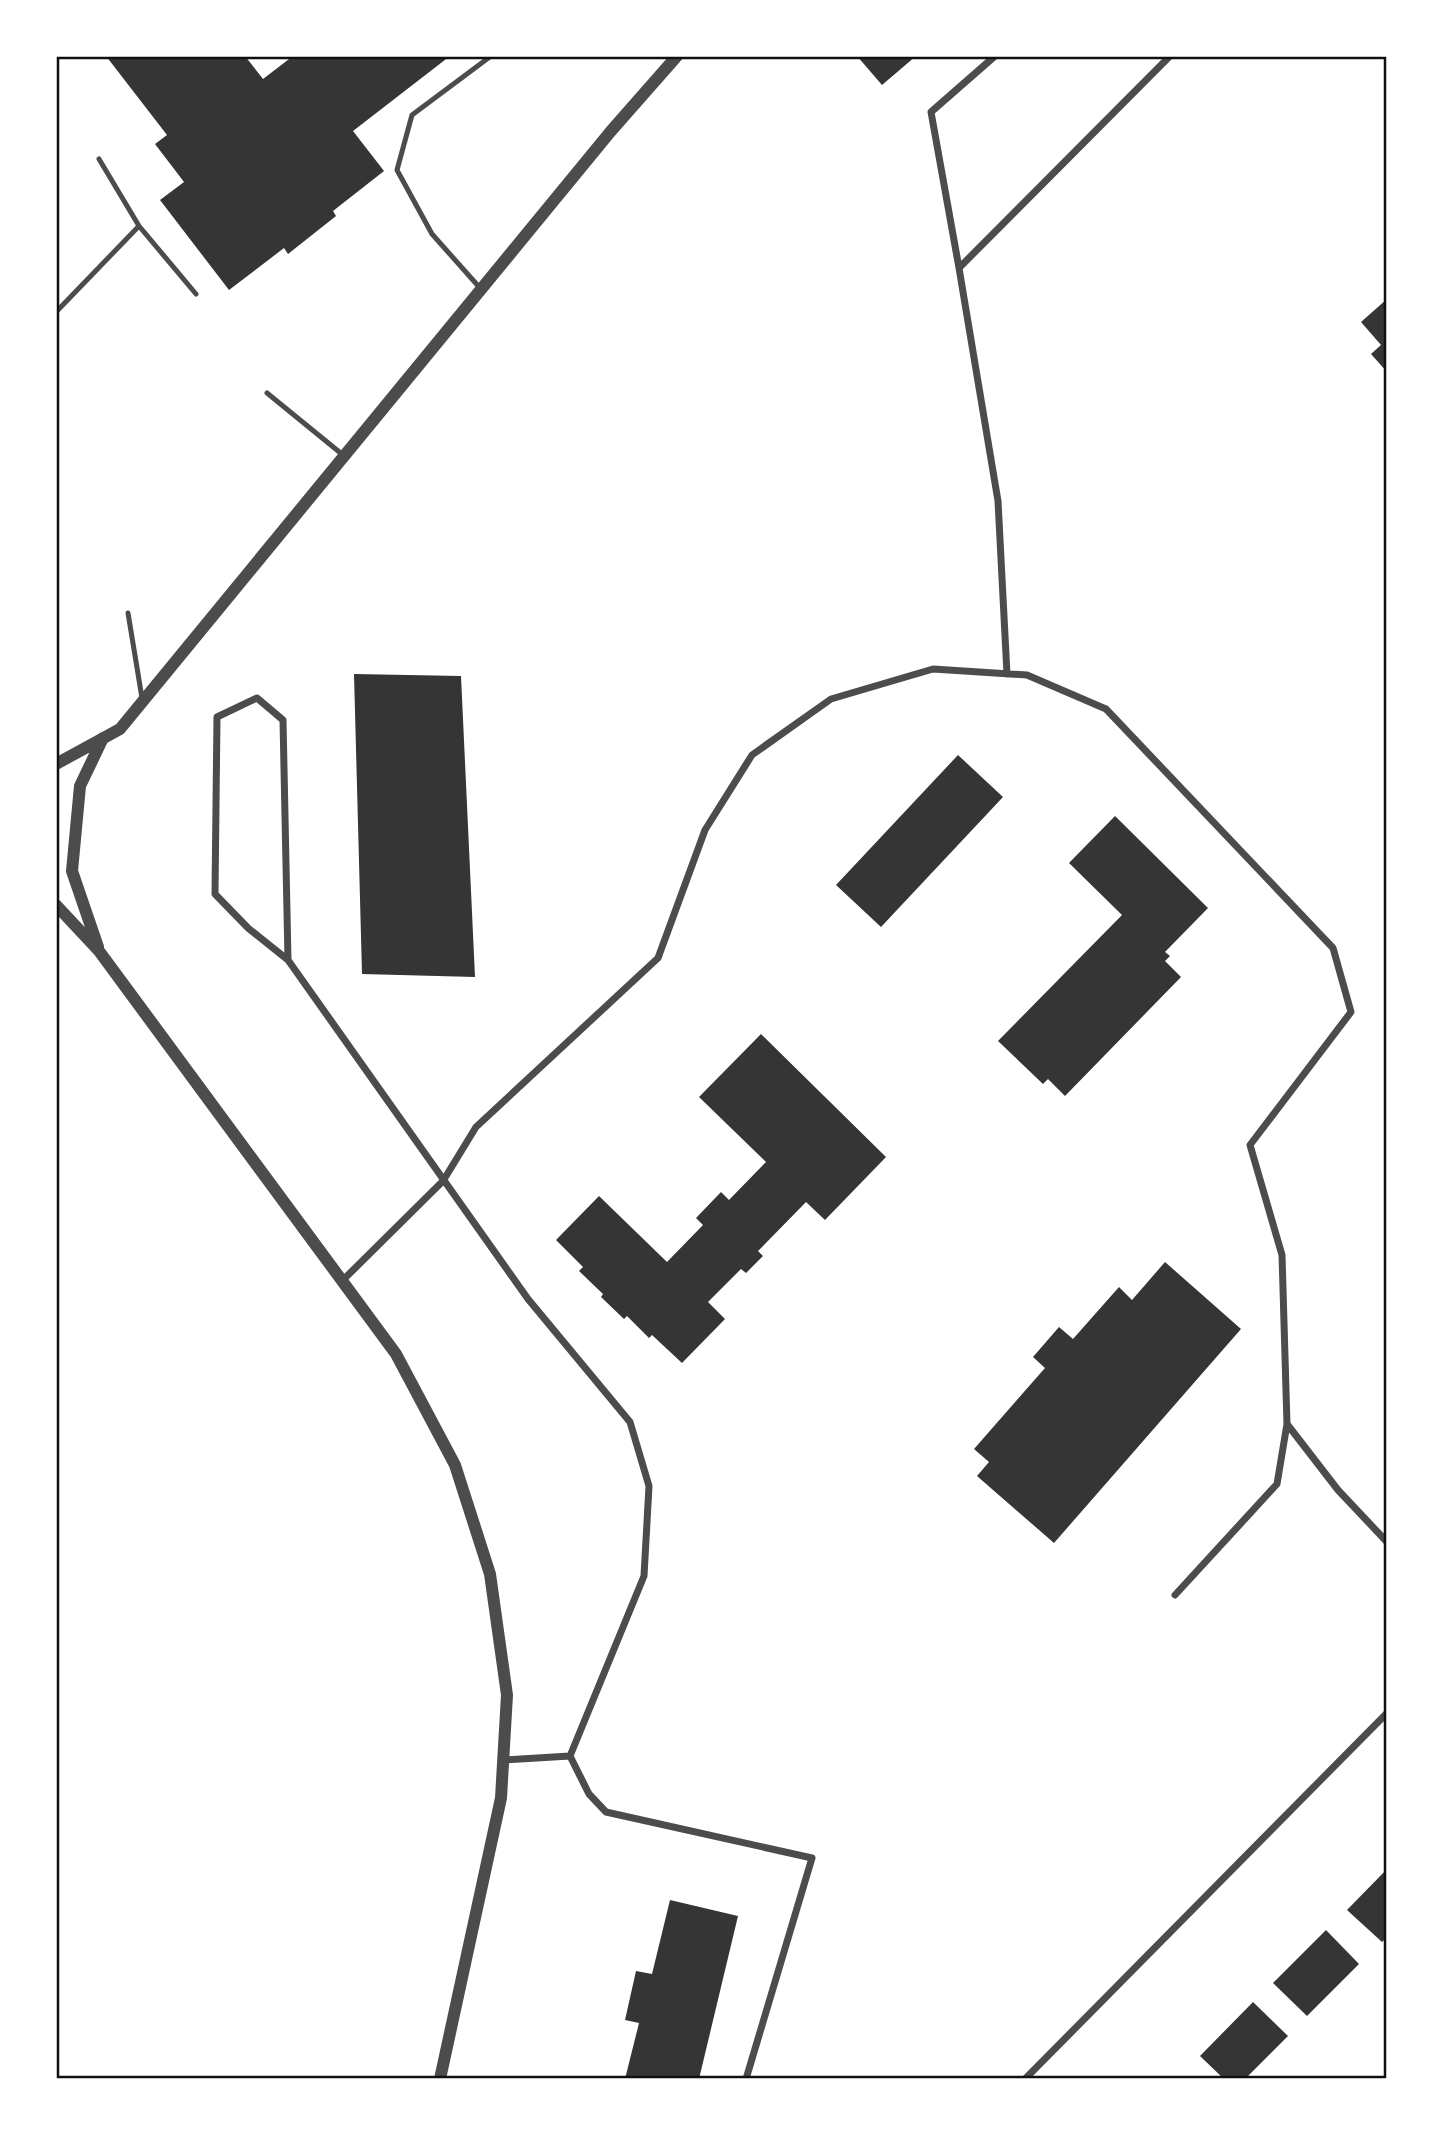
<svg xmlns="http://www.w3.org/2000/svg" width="1443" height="2135" font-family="Literata,serif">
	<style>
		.building { fill: #353535 }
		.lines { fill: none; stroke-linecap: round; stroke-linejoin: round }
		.service { stroke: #4c4c4c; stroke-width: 5 }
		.minor { stroke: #4c4c4c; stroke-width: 7 }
		.tertiary { stroke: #4c4c4c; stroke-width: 12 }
		.neatline { fill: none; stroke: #111; stroke-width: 2.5 }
	</style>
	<rect width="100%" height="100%" fill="#fff"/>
	<!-- building -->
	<path class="building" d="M 106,56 L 245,56 L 263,79 L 293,56 L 450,56 L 353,131 L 384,171 L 333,211 L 336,216 L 288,254 L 284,248 L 229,290 L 160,200 L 184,182 L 155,144 L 167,135 Z
		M 857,56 L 916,56 L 882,85 Z
		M 1387,299 L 1387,372 L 1371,354 L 1381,345 L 1361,322 Z
		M 354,674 L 461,676 L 475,977 L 362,974 Z
		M 958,755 L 1003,797 L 881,927 L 836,885 Z
		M 1115,816 L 1208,908 L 1165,952 L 1170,956 L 1165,961 L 1181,977 L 1065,1096 L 1048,1079 L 1043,1084 L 998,1041 L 1122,915 L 1069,863 Z
		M 761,1034 L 886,1157 L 825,1220 L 806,1202 L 758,1251 L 763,1256 L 746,1273 L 741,1269 L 708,1302 L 725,1319 L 682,1363 L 652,1335 L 649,1338 L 627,1316 L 624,1319 L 601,1297 L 603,1294 L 579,1271 L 583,1267 L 556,1240 L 599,1196 L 667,1262 L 703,1225 L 696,1218 L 721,1192 L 729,1200 L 766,1162 L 699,1097 Z
		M 1165,1262 L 1241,1329 L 1054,1543 L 977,1476 L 989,1462 L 974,1449 L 1045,1368 L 1033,1357 L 1059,1327 L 1073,1339 L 1119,1287 L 1132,1300 Z
		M 1387,1869 L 1387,1937 L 1382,1942 L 1347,1910 Z
		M 670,1900 L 738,1916 L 699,2079 L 625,2079 L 639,2023 L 625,2020 L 636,1971 L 652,1974 Z
		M 1326,1930 L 1359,1964 L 1307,2016 L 1273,1983 Z
		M 1253,2002 L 1288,2036 L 1247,2077 L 1249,2079 L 1224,2079 L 1200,2056 Z"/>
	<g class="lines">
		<!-- service -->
		<path class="service" d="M 99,159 L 139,226 L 196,294
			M 480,288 L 432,234 L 397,170 L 412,115 L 491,56
			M 56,312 L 139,226
			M 267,393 L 343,455
			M 128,613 L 142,698"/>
		<!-- minor -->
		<path class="minor" d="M 959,268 L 931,112 L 995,56
			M 1007,674 L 998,501 L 959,268 L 1170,56
			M 288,960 L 283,720 L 257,698 L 217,717 L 215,894 L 248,928 L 288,960 L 528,1299 L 630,1422 L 649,1486 L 644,1576 L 570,1756 L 504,1760
			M 342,1281 L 443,1181 L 476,1127 L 658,958 L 705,830 L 752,755 L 831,699 L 933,669 L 1027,675 L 1106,709 L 1333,948 L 1351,1012 L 1250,1145 L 1282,1255 L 1287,1424 L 1277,1484 L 1175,1595
			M 1287,1424 L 1338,1490 L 1387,1542
			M 570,1756 L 589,1794 L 606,1812 L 812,1858 L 746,2079
			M 1025,2079 L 1387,1713"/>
		<!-- tertiary -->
		<path class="tertiary" d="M 56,764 L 120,729 L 611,131 L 677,56
			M 56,905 L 99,951 L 396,1354 L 455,1465 L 490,1574 L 507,1695 L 501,1798 L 440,2079
			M 98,947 L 72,871 L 80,786 L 103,738"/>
	</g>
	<!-- border -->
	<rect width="1443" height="2135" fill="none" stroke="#ffffff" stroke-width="116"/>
	<rect x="58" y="58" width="1327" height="2019" class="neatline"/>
</svg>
